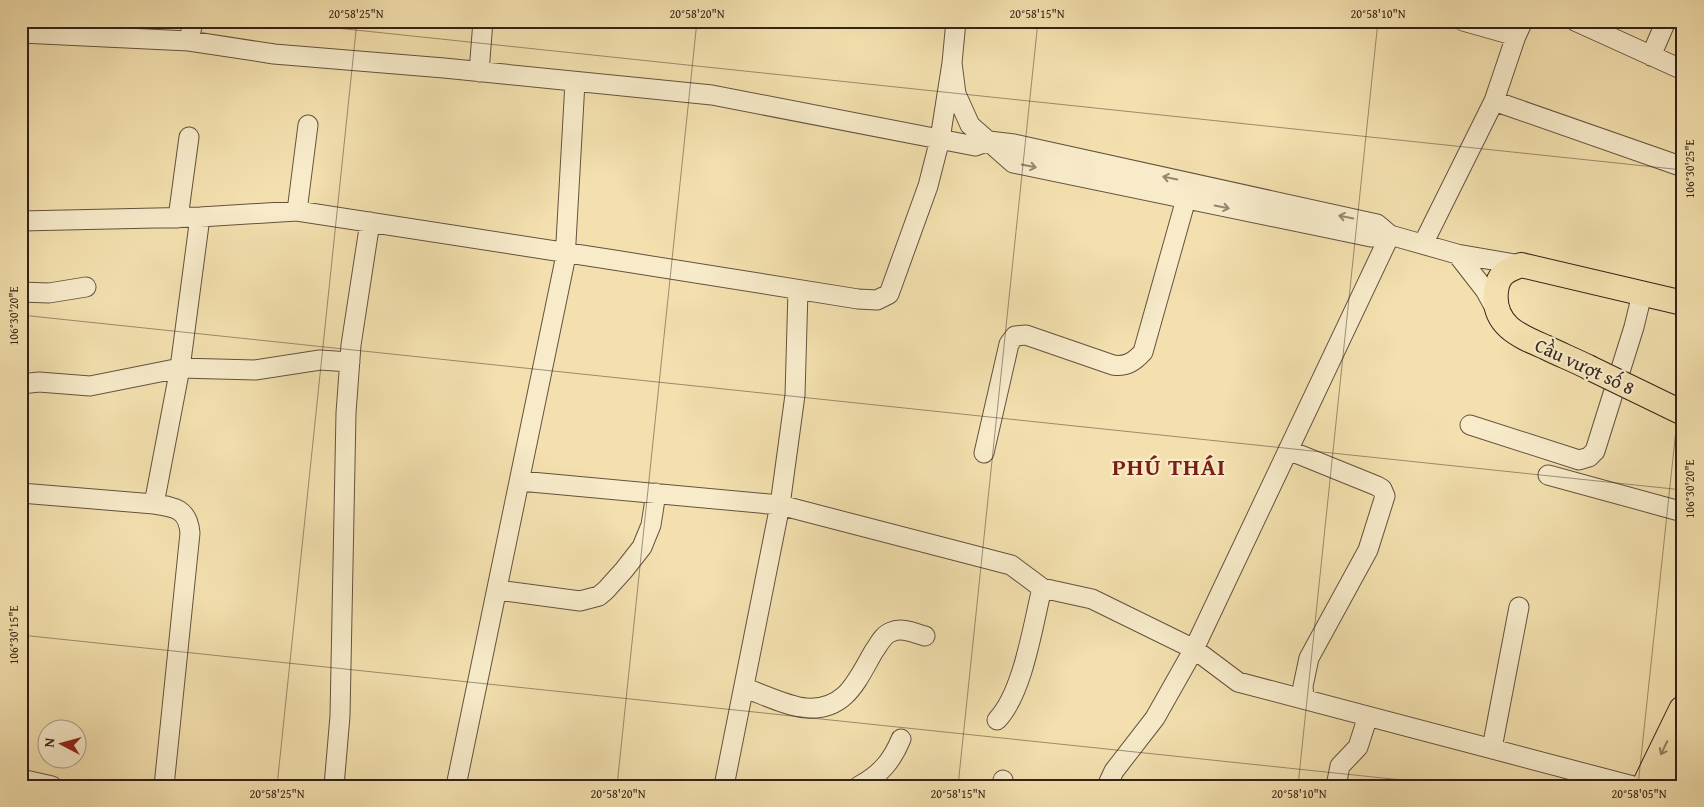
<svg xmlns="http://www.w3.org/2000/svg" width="1704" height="807" font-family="'Gentium Book Plus',serif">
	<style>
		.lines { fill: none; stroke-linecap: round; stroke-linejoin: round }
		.minor-casing { stroke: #64523f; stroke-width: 21 }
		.major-casing { stroke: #34221a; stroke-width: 26 }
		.highway-casing { stroke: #34221a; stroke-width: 30 }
		.minor { stroke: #f7ebca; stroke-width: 19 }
		.major { stroke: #f3e0ae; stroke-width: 24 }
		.highway { stroke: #f3e0ae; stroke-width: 28 }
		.major-bridge-casing { stroke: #34221a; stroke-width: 26; stroke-linecap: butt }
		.major-bridge { stroke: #f3e0ae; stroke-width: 24 }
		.oneway { stroke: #968672 }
		.oneway2 { stroke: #948164 }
		.ticks { fill: none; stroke: #34221a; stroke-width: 1; stroke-opacity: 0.45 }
		.labels { text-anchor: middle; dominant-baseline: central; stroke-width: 4.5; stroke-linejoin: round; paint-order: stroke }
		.street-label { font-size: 19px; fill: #34221a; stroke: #f7ebca }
		.district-label { font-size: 24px; font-weight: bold; letter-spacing: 1px; fill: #7a1f14; stroke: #f7ebca }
		.neatline { fill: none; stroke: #34221a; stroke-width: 2 }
		.ticks-label { font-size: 12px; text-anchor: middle; fill: #34221a }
	</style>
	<rect width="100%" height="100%" fill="#f3e0ae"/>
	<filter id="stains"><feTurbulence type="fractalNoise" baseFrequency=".004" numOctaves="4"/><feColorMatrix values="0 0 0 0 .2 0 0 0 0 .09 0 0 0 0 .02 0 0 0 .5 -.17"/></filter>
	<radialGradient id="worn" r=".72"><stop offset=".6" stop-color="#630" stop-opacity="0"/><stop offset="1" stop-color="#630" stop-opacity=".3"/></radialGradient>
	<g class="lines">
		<defs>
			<path id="minor" d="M 956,21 L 952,63 L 956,94 L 970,125 L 1013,163 L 1371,237 L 1390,235
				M 1463,21 L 1516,36
				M 1575,21 L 1683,70
				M 21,33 L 189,41 L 274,54 L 444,68 L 712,95 L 975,146 L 989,141 L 1014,144 L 1377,224 L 1390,235 L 1457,254 L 1521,265
				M 189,41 L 193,21
				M 1651,56 L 1666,21
				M 479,72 L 483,21
				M 1494,101 L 1683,167
				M 297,211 L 308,125
				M 178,218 L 189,137
				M 21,221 L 200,217 L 297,211 L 614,260 L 858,299 L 877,300 L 889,294 L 928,186 L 940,139 L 952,63
				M 1423,244 L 1494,101 L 1516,36 L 1523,21
				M 1457,254 L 1485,290 L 1496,310
				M 21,292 L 49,293 L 86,287
				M 21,384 L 39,382 L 90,386 L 180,368 L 255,370 L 320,360 L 350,362
				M 1470,425 L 1579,460 L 1589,457 L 1595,451 L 1634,327 L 1642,294
				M 1288,450 L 1377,486 L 1382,489 L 1385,496 L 1368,550 L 1309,658 L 1303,686 L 1304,699
				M 984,453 L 1009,344 L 1015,336 L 1026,335 L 1113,365 C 1126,367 1134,362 1143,352 L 1186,199
				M 1548,475 L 1683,512
				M 520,481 L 780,505 L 1011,565 L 1042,588 L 1092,599 L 1194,649 L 1238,682 L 1633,786
				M 21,493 L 154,504
				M 498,590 L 580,601 L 599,596 L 606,590 L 624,570 L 642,547 L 651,525 L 656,493
				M 745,688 C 762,694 789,707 806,708 C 846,711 857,680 874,651 C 879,644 883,635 891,632 C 902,627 914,633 925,636
				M 997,720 C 1023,693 1033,625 1042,588
				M 1492,748 L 1519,607
				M 21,779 L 52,786
				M 164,786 L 190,533 C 188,509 175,507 154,504 L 180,368 L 200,217
				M 334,786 L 340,716 L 346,413 L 351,345 L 370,222
				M 456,786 L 565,260 L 575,82
				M 724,786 L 780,505 L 795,395 L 798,290
				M 859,786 C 880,775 892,761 901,739
				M 1002,786 L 1003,780
				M 1107,786 L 1114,771 L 1155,718 L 1194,649 L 1390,235
				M 1336,786 L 1340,766 L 1358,747 L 1368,716"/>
			<path id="major" d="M 1588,367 C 1574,360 1559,354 1545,347 C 1519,336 1492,325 1496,291 C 1498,274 1506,271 1521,265 L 1683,303"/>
			<path id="highway" d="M 1646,786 L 1683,710
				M 1670,786 L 1683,758"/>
		</defs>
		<!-- minor casing -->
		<use href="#minor" class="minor-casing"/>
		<!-- major casing -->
		<use href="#major" class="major-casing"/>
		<!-- highway casing -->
		<use href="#highway" class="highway-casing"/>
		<!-- minor -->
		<use href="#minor" class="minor"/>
		<!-- major -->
		<use href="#major" class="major"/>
		<!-- highway -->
		<use href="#highway" class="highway"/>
		<defs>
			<path id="major-bridge" d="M 1588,367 L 1683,413"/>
		</defs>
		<!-- major-bridge casing -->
		<use href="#major-bridge" class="major-bridge-casing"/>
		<!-- major-bridge -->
		<use href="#major-bridge" class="major-bridge"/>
	</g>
	<!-- one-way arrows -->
	<defs><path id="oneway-shaft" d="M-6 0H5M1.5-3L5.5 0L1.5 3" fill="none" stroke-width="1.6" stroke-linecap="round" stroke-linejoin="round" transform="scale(1.25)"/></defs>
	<g class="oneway">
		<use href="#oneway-shaft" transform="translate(1029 166) rotate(12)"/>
		<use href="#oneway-shaft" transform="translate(1170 178) rotate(-168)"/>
		<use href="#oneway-shaft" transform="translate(1222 207) rotate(12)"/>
		<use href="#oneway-shaft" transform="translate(1346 217) rotate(-168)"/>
	</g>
	<use class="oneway2" href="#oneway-shaft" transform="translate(1664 748) rotate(116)"/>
	<!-- ticks -->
	<path class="ticks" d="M 270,21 L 1683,170M 21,315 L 1683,490M 21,635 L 1459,786M 277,786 L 357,21M 617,786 L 697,21M 958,786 L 1038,21M 1298,786 L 1378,21M 1638,786 L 1683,364"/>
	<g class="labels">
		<!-- street labels -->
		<g class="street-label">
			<text transform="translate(1585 366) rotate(25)">Cầu vượt số 8</text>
		</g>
		<!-- district labels -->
		<g class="district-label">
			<text x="1169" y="466">PHÚ THÁI</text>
		</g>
	</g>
	<!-- margin -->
	<rect width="1704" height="807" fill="none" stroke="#f3e0ae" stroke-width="55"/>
	<!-- north arrow -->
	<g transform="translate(62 744) rotate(276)"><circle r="24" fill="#f7ebca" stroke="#a99b84"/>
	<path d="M0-4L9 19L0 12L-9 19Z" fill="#8f2418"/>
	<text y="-8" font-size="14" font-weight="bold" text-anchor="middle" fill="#34221a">N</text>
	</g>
	<rect x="28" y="28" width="1648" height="752" class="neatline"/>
	<g class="ticks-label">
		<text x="356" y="18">20°58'25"N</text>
		<text x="697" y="18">20°58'20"N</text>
		<text x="1037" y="18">20°58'15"N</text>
		<text x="1378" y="18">20°58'10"N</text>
		<text transform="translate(1690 169) rotate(-90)" y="4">106°30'25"E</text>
		<text transform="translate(14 316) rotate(-90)" y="4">106°30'20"E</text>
		<text transform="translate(1690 489) rotate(-90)" y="4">106°30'20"E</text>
		<text transform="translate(14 635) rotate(-90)" y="4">106°30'15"E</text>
		<text x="277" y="798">20°58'25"N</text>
		<text x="618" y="798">20°58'20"N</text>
		<text x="958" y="798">20°58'15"N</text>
		<text x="1299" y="798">20°58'10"N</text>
		<text x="1639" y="798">20°58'05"N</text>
	</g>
	<rect width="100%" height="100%" filter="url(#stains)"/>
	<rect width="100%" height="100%" fill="url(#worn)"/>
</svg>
